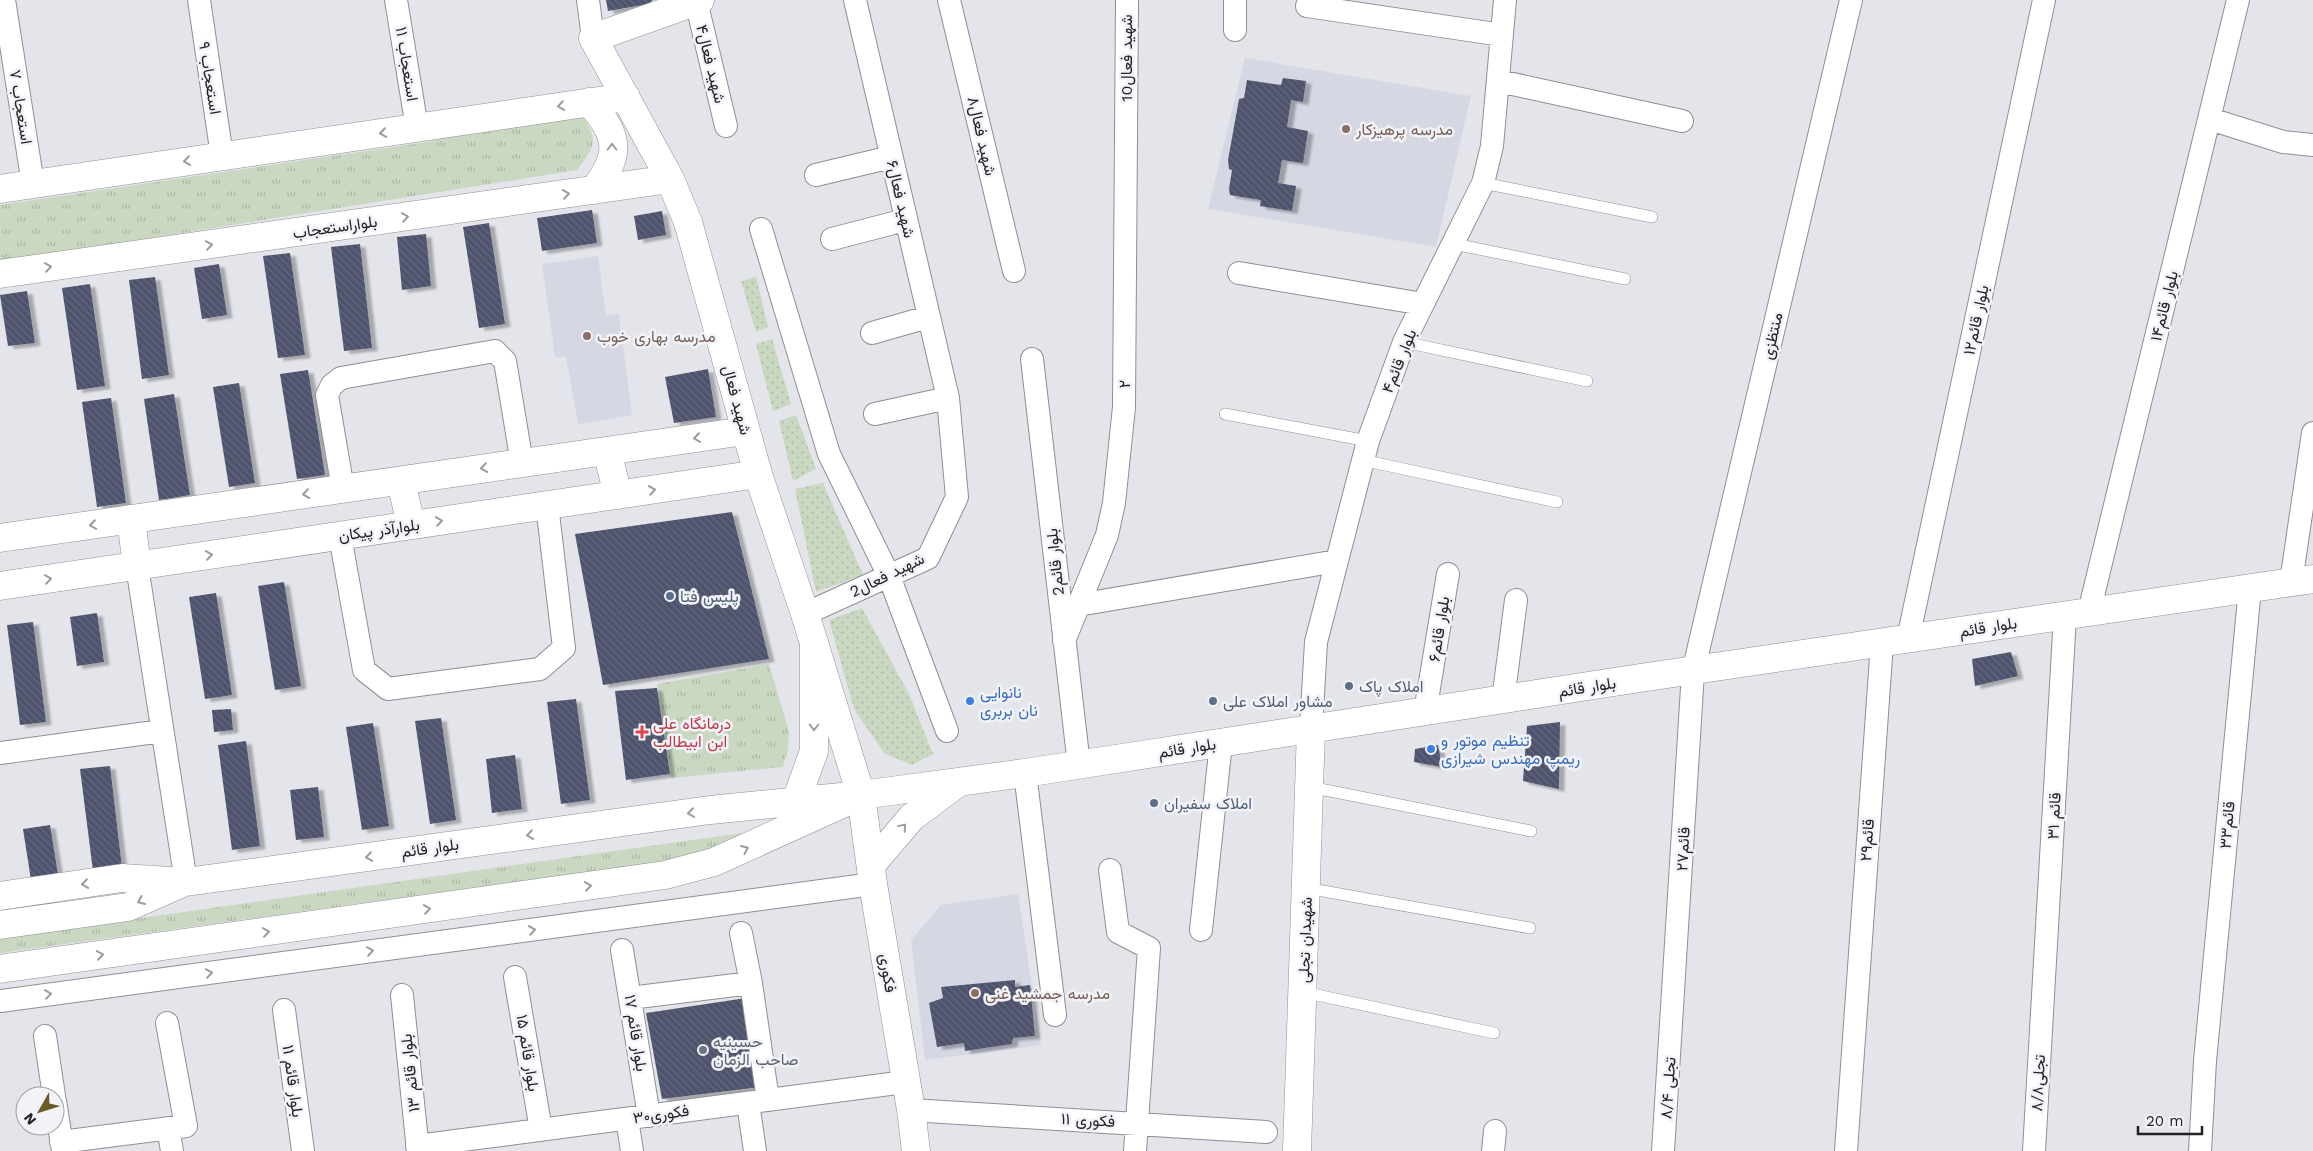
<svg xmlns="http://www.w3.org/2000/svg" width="2313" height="1151" font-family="'Work Sans',Vazirmatn,sans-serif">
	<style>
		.built { fill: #d5d7e3 }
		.grass { fill: url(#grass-tufts) }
		.park { fill: url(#park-dots) }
		.building { fill: url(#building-back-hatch); filter: url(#shadow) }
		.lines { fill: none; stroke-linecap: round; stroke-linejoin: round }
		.service-casing { stroke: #8e8f94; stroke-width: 12 }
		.minor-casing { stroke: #8e8f94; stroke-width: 24 }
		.tertiary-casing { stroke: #8e8f94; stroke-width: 29 }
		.secondary-casing { stroke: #8e8f94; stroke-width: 29 }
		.service { stroke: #fff; stroke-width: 11 }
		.minor { stroke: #fff; stroke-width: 22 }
		.tertiary { stroke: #fff; stroke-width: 28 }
		.secondary { stroke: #fff; stroke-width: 28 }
		.oneway { stroke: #9c9c9d }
		.education-dot { fill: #8d6e63; stroke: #f2f3f8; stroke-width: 2 }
		.service-dot { fill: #5c6f8a; stroke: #f2f3f8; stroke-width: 2 }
		.shop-dot { fill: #3f7fe0; stroke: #f2f3f8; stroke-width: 2 }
		.health-dot { fill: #e0444e; stroke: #f2f3f8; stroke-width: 2 }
		.worship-dot { fill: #6b7280; stroke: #f2f3f8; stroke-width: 2 }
		.labels { text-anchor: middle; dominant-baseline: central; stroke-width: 5; stroke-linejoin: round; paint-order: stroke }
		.street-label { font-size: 16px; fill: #232325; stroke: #f2f3f8 }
		.education-label { font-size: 16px; fill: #785e54; stroke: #f2f3f8; text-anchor: start }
		.service-label { font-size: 16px; fill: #4e5e75; stroke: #f2f3f8; text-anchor: start }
		.shop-label { font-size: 16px; fill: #366cbe; stroke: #f2f3f8; text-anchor: start }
		.health-label { font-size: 16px; fill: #be3a42; stroke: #f2f3f8; text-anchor: start }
		.worship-label { font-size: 16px; fill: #5b616d; stroke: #f2f3f8; text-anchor: start }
	</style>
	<defs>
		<pattern id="grass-tufts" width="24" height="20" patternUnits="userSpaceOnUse" patternTransform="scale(1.25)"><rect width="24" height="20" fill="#cad7c1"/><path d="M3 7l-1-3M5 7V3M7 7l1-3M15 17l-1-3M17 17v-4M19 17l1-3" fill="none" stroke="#adb8a6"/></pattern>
		<pattern id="park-dots" width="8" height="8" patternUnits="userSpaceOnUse" patternTransform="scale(1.25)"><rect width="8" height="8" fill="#cad7c1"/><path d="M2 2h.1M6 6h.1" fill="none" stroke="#adb8a6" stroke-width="1.8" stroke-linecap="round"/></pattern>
		<pattern id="building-back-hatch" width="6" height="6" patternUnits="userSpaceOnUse" patternTransform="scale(1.25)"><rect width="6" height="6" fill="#4e526c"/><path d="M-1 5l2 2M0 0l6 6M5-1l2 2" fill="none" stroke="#64677c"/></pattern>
		<filter id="shadow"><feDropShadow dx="5.5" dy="3" stdDeviation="1" flood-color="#0004"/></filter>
	</defs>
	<rect width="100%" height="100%" fill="#e4e5eb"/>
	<!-- built -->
	<path class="built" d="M 1245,58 L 1471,96 L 1436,247 L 1208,209 Z
		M 598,256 L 606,315 L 619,314 L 632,415 L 578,424 L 566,357 L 555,357 L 542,264 Z
		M 1018,894 L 1041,1045 L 925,1060 L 911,940 L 941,905 Z"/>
	<!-- grass -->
	<path class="grass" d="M 583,117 C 600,142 593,148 577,170 L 0,262 L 0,205 L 420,143 L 505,126 Z
		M 769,664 L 789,732 L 788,749 L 783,767 L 671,778 L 657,684 Z
		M 742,833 L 710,855 L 0,953 L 0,938 Z"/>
	<!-- park -->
	<path class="park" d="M 756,277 L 768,327 L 756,332 L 741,281 Z
		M 772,339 L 791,404 L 773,411 L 756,344 Z
		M 796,415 L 816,469 L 793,481 L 779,421 Z
		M 823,483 L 863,575 L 816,592 L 795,489 Z
		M 862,608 L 908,692 L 933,754 L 912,765 L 884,753 L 854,709 L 829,620 Z"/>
	<!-- building -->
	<path class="building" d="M 606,0 L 653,0 L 648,4 L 608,11 Z
		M 1283,78 L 1306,81 L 1303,102 L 1291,100 L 1287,127 L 1308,131 L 1303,163 L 1282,160 L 1278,183 L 1296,186 L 1292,211 L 1260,206 L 1261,200 L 1230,195 L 1229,189 L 1232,170 L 1229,169 L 1228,160 L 1239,99 L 1244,98 L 1247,80 L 1281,85 Z
		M 592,210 L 597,243 L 542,251 L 537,218 Z
		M 662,211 L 666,235 L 638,240 L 634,216 Z
		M 489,223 L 505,324 L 479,328 L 463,227 Z
		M 426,234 L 431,286 L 402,290 L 397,237 Z
		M 360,244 L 372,348 L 344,351 L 331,247 Z
		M 290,253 L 305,355 L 278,358 L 263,256 Z
		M 219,264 L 227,315 L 202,319 L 194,268 Z
		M 155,277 L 169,375 L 142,379 L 129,280 Z
		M 90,284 L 105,386 L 77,390 L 62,288 Z
		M 27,291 L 35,343 L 8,346 L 0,295 Z
		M 708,369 L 716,417 L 674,423 L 665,377 Z
		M 308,370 L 325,475 L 297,479 L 280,374 Z
		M 239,383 L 255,483 L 229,487 L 213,387 Z
		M 174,394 L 190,495 L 159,500 L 144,399 Z
		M 111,398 L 126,503 L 97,507 L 82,402 Z
		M 732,512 L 769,659 L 603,685 L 575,534 Z
		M 284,582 L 301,686 L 275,690 L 258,586 Z
		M 216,593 L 232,695 L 205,699 L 189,597 Z
		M 97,613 L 104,662 L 77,666 L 70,617 Z
		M 33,622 L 46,722 L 20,725 L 7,625 Z
		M 2011,652 L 2018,676 L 1975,686 L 1972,659 Z
		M 657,688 L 670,774 L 626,780 L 615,691 Z
		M 576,699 L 590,800 L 561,804 L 547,702 Z
		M 231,709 L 233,730 L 214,732 L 212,710 Z
		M 441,718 L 456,820 L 430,824 L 415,721 Z
		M 1560,722 L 1559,789 L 1523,781 L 1527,726 Z
		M 373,723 L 389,826 L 362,830 L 346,727 Z
		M 246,741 L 260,846 L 232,850 L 218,745 Z
		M 1438,745 L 1442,767 L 1414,762 L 1415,749 Z
		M 515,755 L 522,809 L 492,813 L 486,759 Z
		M 110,766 L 122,868 L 93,871 L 80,769 Z
		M 318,787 L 324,837 L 296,840 L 290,790 Z
		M 50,825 L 58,875 L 31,880 L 23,829 Z
		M 1015,980 L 1015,987 L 1030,985 L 1035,1036 L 1013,1038 L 1012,1044 L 965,1051 L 964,1043 L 937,1047 L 929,1003 L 943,998 L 941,987 Z
		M 746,998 L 760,1087 L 662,1099 L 646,1013 Z"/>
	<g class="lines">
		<defs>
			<path id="service" d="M 1483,183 L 1652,217
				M 1454,244 L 1625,279
				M 1404,342 L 1587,381
				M 1225,414 L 1368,441
				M 1362,460 L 1557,502
				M 1310,787 L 1531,831
				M 1306,888 L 1530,928
				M 1303,992 L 1494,1033"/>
			<path id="minor" d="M 4,0 L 33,184
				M 199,0 L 222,156
				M 396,0 L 417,128
				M 588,0 L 593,38
				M 949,0 L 1014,271
				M 696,1 L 726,126
				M 1307,6 L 1502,35
				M 1235,30 L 1235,0
				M 1499,81 L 1682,121
				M 2210,119 L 2283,142 L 2313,145
				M 816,175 L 891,157
				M 761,229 L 829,454 L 889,576 L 947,731
				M 832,239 L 905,220
				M 1239,273 L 1423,304
				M 872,333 L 928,317
				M 1032,359 L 1079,765
				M 875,414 L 948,398
				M 343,489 L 327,395 L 332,385 L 341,378 L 495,351 L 505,361 L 522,463
				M 340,536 L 364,670 L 388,689 L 540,669 L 564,648 L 547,505
				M 137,566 L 186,882
				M 2291,582 L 2313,433
				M 1078,605 L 1337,561
				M 2089,612 L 2238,0
				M 805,614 L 928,558 L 957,497 L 948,398 L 855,0
				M 1908,639 L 2044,0
				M 1064,641 L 1107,535 L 1114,503 L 1124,407 L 1127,0
				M 1503,700 L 1516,600
				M 1425,712 L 1448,574
				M 1311,729 L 1316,642 L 1368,441 L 1404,342 L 1483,183 L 1492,146 L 1505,0
				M 0,753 L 162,731
				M 1025,773 L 1055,1015
				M 1110,870 L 1118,932 L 1149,948 L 1135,1151
				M 1201,930 L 1221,743
				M 741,933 L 751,983 L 768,1100
				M 622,950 L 649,1116
				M 515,977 L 541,1130
				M 402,995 L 418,1151
				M 630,998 L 751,983
				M 0,1001 L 873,884
				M 284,1010 L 303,1151
				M 45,1036 L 54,1096
				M 55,1101 L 63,1151
				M 748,1103 L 755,1151
				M 911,1110 L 1266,1132
				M 627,1119 L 632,1151
				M 168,1128 L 172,1151
				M 61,1142 L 186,1126 L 167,1023
				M 417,1146 L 905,1082
				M 1493,1151 L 1495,1131
				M 1663,1151 L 1693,672 L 1851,0
				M 1846,1151 L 1882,643
				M 2034,1151 L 2065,616
				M 2200,1151 L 2205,1061 L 2250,588"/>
			<path id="tertiary" d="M 700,0 L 593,38 L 670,179 L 688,222 L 758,474 L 805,614 L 861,795 L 873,884 L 911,1110 L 916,1151
				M 589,102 C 619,135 622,154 594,190
				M 0,189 L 626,97
				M 0,274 L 670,179
				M 607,451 L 618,495
				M 401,481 L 411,525
				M 131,519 L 137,566
				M 0,538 L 745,431
				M 0,586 L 758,474
				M 1297,1151 L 1311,729"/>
			<path id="secondary" d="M 796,801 L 814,751 L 814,643
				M 872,864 L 911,818 L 959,782
				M 0,896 L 122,878 L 186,882 L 710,810 L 861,795 L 1025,773 L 1640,678 L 2313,579
				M 0,925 L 128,907 L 180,884
				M 0,969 L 665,875 L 714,862 L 844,803"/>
		</defs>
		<!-- service casing -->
		<use href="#service" class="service-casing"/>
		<!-- minor casing -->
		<use href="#minor" class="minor-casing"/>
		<!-- tertiary casing -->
		<use href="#tertiary" class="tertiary-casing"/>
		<!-- secondary casing -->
		<use href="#secondary" class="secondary-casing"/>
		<!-- service -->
		<use href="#service" class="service"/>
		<!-- minor -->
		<use href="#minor" class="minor"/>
		<!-- tertiary -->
		<use href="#tertiary" class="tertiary"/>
		<!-- secondary -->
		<use href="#secondary" class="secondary"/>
	</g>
	<!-- one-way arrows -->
	<defs><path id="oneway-chevron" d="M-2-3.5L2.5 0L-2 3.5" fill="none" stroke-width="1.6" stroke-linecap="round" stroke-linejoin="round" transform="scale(1.25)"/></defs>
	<g class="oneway">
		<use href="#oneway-chevron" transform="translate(561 106) rotate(172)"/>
		<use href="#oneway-chevron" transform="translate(383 133) rotate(172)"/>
		<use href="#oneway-chevron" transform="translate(612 147) rotate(-90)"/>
		<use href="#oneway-chevron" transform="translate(187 161) rotate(172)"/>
		<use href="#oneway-chevron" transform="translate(566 194) rotate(-8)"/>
		<use href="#oneway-chevron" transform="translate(405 217) rotate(-8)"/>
		<use href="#oneway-chevron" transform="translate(209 245) rotate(-8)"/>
		<use href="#oneway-chevron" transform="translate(48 267) rotate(-8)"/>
		<use href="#oneway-chevron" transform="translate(697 438) rotate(172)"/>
		<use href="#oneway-chevron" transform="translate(484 468) rotate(172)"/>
		<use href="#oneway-chevron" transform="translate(652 490) rotate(-8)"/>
		<use href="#oneway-chevron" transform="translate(306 494) rotate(172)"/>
		<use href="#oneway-chevron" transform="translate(439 521) rotate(-8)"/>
		<use href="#oneway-chevron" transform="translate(93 525) rotate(172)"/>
		<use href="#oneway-chevron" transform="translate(209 555) rotate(-8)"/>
		<use href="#oneway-chevron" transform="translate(48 579) rotate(-8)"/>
		<use href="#oneway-chevron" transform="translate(814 727) rotate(90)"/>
		<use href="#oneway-chevron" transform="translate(691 813) rotate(172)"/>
		<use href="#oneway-chevron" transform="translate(903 827) rotate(-50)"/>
		<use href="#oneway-chevron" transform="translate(530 835) rotate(172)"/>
		<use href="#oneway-chevron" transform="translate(745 849) rotate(-24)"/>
		<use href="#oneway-chevron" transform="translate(369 857) rotate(172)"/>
		<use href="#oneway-chevron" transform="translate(85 884) rotate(172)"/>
		<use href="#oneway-chevron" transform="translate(588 886) rotate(-8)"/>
		<use href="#oneway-chevron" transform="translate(141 901) rotate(156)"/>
		<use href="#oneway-chevron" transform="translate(427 909) rotate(-8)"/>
		<use href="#oneway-chevron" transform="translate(532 930) rotate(-8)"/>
		<use href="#oneway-chevron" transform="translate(266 932) rotate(-8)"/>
		<use href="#oneway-chevron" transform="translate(370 951) rotate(-8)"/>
		<use href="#oneway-chevron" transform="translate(100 955) rotate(-8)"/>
		<use href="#oneway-chevron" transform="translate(209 973) rotate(-8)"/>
		<use href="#oneway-chevron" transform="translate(48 994) rotate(-8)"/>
	</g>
	<!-- markers -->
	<g class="education-dot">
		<circle cx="1346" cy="129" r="5"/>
		<circle cx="587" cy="336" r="5"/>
		<circle cx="975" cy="993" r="5"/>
	</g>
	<g class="service-dot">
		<circle cx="670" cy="596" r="5"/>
		<circle cx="1349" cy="686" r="5"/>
		<circle cx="1213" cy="701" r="5"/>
		<circle cx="1154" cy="803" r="5"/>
	</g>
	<g class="shop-dot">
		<circle cx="970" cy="701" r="5"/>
		<circle cx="1431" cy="749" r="5"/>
	</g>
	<path class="health-dot" d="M639.5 724.5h5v5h5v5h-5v5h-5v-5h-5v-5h5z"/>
	<circle class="worship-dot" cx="703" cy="1050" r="5"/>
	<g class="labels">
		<!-- street labels -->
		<g class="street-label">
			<text transform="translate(1126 58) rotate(-90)">10شهید فعال</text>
			<text transform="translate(407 64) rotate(81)">استعجاب ۱۱</text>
			<text transform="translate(711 64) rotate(76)">شهید فعال۴</text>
			<text transform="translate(210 78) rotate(81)">استعجاب ۹</text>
			<text transform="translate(21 107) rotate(81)">استعجاب ۷</text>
			<text transform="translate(982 136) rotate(77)">شهید فعال۸</text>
			<text transform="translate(901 199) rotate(77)">شهید فعال۶</text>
			<text transform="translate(335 227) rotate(-8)">بلواراستعجاب</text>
			<text transform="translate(2164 306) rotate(-76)">بلوار قائم۱۴</text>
			<text transform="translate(1976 320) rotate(-78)">بلوار قائم۱۲</text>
			<text transform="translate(1772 336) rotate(-77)">منتظزی</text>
			<text transform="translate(1399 361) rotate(-68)">بلوار قائم۴</text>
			<text transform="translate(1124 384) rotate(-90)">۲</text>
			<text transform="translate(737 400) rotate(75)">شهید فعال</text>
			<text transform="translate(379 530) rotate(-8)">بلوارآذر پیکان</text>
			<text transform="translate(1055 562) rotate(-96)">2بلوار قائم</text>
			<text transform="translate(887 575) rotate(-26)">شهید فعال2</text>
			<text transform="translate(1988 627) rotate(-9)">بلوار قائم</text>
			<text transform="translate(1439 629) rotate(-81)">بلوار قائم۶</text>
			<text transform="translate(1587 687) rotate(-9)">بلوار قائم</text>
			<text transform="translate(1187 748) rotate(-9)">بلوار قائم</text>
			<text transform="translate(2054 816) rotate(-87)">قائم ۳۱</text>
			<text transform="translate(2227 825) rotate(-85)">قائم۳۳</text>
			<text transform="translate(1867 840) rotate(-86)">قائم۲۹</text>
			<text transform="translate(430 848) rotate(-8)">بلوار قائم</text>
			<text transform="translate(1683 849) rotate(-87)">قائم۲۷</text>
			<text transform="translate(1305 940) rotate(-88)">شهیدان تجلی</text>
			<text transform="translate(888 973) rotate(81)">فکوری</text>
			<text transform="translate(636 1033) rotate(81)">بلوار قائم ۱۷</text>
			<text transform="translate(528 1053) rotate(81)">بلوار قائم ۱۵</text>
			<text transform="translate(410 1073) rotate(-96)">بلوار قائم ۱۳</text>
			<text transform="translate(293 1081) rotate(82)">بلوار قائم ۱۱</text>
			<text transform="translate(2038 1083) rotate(-87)">تجلی۸/۸</text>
			<text transform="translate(1668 1088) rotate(-86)">۸/۴ تجلی</text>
			<text transform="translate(661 1114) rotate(-8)">فکوری۳۰</text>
			<text transform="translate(1088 1120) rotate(3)">فکوری ۱۱</text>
		</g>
		<!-- education labels -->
		<g class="education-label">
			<text x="1356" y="129">مدرسه پرهیزکار</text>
			<text x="597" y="336">مدرسه بهاری خوب</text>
			<text x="985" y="993">مدرسه جمشید غنی</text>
		</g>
		<!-- service labels -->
		<g class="service-label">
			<text x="680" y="596">پلیس فتا</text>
			<text x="1359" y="686">املاک پاک</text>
			<text x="1223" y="701">مشاور املاک علی</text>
			<text x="1164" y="803">املاک سفیران</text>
		</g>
		<!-- shop labels -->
		<g class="shop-label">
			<text x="980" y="692">نانوایی<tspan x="980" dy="18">نان بربری</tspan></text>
			<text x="1441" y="740">تنظیم موتور و<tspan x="1441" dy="18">ریمپ مهندس شیرازی</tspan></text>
		</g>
		<!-- health labels -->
		<g class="health-label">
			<text x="653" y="723">درمانگاه علی<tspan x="653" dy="18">ابن ابیطالب</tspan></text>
		</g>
		<!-- worship labels -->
		<g class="worship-label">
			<text x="713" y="1041">حسینیه<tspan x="713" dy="18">صاحب الزمان</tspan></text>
		</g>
	</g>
	<!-- north arrow -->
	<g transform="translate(40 1111) rotate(231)"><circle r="24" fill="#f2f3f8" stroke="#9fa0a4"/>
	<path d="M0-4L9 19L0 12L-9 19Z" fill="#6b5927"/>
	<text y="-8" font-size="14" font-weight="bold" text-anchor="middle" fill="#232325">N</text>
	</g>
	<!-- scale -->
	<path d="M2138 1126v8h64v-8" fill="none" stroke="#232325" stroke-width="2.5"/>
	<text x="2146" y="1126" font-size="15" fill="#232325" stroke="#f2f3f8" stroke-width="4" paint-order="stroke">20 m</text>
</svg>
